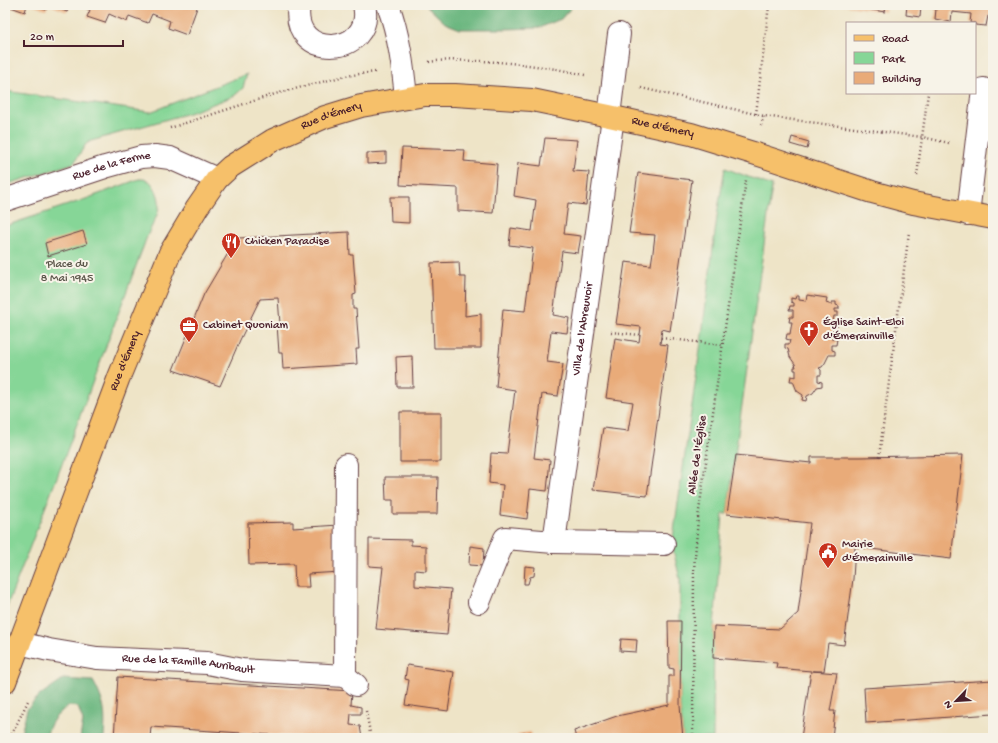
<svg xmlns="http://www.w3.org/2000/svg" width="998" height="743" font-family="'Gochi Hand',sans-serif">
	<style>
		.green { fill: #86d697; stroke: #687a61 }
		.forest { fill: #6cb780; stroke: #5b6b56 }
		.building { fill: #e9ab79 }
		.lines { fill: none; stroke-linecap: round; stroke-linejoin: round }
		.minor-casing { stroke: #633d42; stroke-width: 24 }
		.major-casing { stroke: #633d42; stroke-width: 24 }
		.path { stroke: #633d42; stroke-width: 2.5; stroke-dasharray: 1 3; stroke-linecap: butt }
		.minor { stroke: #fff; stroke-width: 22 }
		.major { stroke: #f6c06b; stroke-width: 22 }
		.labels { text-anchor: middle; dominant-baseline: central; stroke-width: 4; stroke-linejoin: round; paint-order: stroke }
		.street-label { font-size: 12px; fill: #4a1f2b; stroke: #f7f3e8 }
		.poi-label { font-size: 12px; fill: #4a1f2b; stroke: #f7f3e8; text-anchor: start }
		.park-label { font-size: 12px; fill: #5c564b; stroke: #f7f3e8 }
	</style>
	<rect width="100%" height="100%" fill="#f7f3e8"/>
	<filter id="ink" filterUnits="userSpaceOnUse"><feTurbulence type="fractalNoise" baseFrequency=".025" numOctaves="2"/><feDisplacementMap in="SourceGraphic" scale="8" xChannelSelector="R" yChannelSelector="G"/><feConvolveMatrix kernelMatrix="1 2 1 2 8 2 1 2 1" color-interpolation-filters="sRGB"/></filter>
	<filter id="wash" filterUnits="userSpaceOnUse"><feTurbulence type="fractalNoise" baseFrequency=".012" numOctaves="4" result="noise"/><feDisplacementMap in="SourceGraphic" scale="16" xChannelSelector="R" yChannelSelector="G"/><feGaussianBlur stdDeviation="0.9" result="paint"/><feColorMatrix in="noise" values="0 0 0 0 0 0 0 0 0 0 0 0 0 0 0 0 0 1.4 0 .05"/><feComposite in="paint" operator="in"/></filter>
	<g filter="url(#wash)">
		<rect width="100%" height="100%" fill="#eee4c7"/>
		<!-- green -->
		<path class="green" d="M 247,74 L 243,88 L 234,96 L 189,113 L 91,141 L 86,144 L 74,163 L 5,185 L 5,91 L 150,112 Z
			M 725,168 L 772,186 L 727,514 L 723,514 L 714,626 L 713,738 L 683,738 L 680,706 L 680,579 L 672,545 L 701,342 L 718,209 Z
			M 139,179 C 147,179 150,180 154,187 C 165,206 156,217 148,234 L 59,472 L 5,611 L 5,226 L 83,200 Z"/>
		<!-- forest -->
		<path class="forest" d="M 426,5 L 571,5 L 571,8 L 561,19 L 539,28 L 505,29 L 460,29 L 445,23 Z
			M 63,679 L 93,681 C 105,703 106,713 104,738 L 80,738 L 83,721 L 78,707 L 68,706 C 56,715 49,723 46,738 L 20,738 L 27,709 L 40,695 Z"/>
		<g id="blocks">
			<!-- building -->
			<path class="building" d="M 5,5 L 27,5 L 25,12 Z
				M 32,5 L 48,5 L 46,10 Z
				M 50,5 L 70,5 L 67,12 Z
				M 77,5 L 198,5 L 187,35 L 168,28 L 170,21 L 152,14 L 148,23 L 129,16 L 127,22 L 109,14 L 105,23 L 87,17 L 90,10 Z
				M 842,5 L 886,5 L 885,12 Z
				M 907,5 L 993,5 L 993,17 L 988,16 L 986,26 L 975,25 L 975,23 L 970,23 L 971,14 L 952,12 L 951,22 L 935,19 L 936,9 L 921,7 L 920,17 L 906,15 Z
				M 792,137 L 809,142 L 807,149 L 790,144 Z
				M 545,138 L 577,140 L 573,171 L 589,172 L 586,205 L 568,203 L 564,234 L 581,236 L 578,253 L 562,251 L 553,315 L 569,318 L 567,333 L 551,331 L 547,362 L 563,364 L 558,396 L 542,394 L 534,458 L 550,460 L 547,491 L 530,489 L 527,519 L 500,515 L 503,485 L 489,483 L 491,453 L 507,454 L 515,390 L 496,387 L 503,309 L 525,311 L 533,248 L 509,245 L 511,228 L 532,231 L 536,200 L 514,196 L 518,163 L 541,166 Z
				M 402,148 L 465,150 L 464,161 L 497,164 L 493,213 L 458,211 L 458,188 L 400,185 Z
				M 386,152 L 386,163 L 367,164 L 367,153 Z
				M 638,173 L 692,180 L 670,331 L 662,329 L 660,344 L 668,345 L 647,496 L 593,490 L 603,428 L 628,431 L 633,402 L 606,398 L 615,338 L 639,342 L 641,327 L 616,324 L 625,262 L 651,265 L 653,252 L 655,235 L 629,233 Z
				M 390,197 L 409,197 L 409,223 L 391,222 Z
				M 83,231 L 87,244 L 48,256 L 45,243 Z
				M 349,232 L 350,255 L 353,255 L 356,294 L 353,295 L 353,309 L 356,309 L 359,349 L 356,349 L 357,364 L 283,369 L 282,353 L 279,353 L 277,324 L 280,324 L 278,298 L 260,299 L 240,340 L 220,386 L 173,370 L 204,294 L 230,250 L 239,238 Z
				M 459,262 L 460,277 L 466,277 L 465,316 L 481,314 L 481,348 L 434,348 L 431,263 Z
				M 807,295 L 827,298 L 826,303 L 832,305 L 832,302 L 836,302 L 836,305 L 839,306 L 839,309 L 835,309 L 835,312 L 838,312 L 838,316 L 834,316 L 833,322 L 838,323 L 837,327 L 833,326 L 832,339 L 837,339 L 836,345 L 832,345 L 832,350 L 835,351 L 835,355 L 829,355 L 825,363 L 822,367 L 819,368 L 821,370 L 821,375 L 818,375 L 818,381 L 822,382 L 822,386 L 817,387 L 813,393 L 807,396 L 806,401 L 802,400 L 803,395 L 797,391 L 793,381 L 790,381 L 791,376 L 796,377 L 796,370 L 794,370 L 794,367 L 796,367 L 795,364 L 790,357 L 788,349 L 785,348 L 785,344 L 789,344 L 790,340 L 786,339 L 787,334 L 790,334 L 792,322 L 789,322 L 790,317 L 793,317 L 793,310 L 789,310 L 790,306 L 794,306 L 794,303 L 791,302 L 791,298 L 795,299 L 796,296 L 799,296 L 799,300 L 806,301 Z
				M 412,356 L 413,387 L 397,387 L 396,357 Z
				M 400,412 L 441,412 L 441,462 L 400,462 Z
				M 736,455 L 811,463 L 811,457 L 860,457 L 963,455 L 951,559 L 855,547 L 853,579 L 844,645 L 828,643 L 824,671 L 812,671 L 837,673 L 830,711 L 835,711 L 832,738 L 801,738 L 811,671 L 776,668 L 777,663 L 713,658 L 714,626 L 780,629 L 798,613 L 810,523 L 727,514 Z
				M 385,477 L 438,477 L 437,514 L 393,514 L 393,500 L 386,500 Z
				M 293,522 L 293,528 L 339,525 L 340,572 L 308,574 L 309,587 L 295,587 L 294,564 L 249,565 L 248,523 Z
				M 369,539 L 411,540 L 411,545 L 426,546 L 426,571 L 415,570 L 415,586 L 451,589 L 447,635 L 376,629 L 383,567 L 369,566 Z
				M 470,546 L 484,548 L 483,566 L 469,565 Z
				M 525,566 L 535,567 L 534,576 L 530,577 L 528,584 L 524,584 Z
				M 668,621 L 681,621 L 680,706 L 683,738 L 576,738 L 574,731 L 617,716 L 669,705 L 669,676 L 674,676 L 674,669 L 669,668 Z
				M 621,639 L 637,640 L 636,652 L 620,651 Z
				M 407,665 L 454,672 L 448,711 L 405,705 L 409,680 L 405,679 Z
				M 118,677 L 352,691 L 351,705 L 361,707 L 361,714 L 351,714 L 350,725 L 360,726 L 362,738 L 317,738 L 151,727 L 150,738 L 114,738 Z
				M 993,680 L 993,714 L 866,723 L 864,688 Z
				M 531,732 L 531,738 L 517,738 L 518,734 Z"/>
		</g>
	</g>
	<g filter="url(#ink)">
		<use href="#blocks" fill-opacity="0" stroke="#633d42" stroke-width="1"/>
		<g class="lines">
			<defs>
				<g id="minor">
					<path d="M 299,5 C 289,62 376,57 364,5"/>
					<path d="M 388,5 C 399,35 403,66 406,98"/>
					<path d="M 609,116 L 619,34"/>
					<path id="s1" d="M 5,200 L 105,167 L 141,157 L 155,156 L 170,158 L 217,179"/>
					<path d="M 968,214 L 983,89"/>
					<path id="s2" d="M 554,542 L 613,117"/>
					<path d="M 479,602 L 505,538 L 554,542 L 664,544"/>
					<path id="s3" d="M 19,643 L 49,650 L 97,658 L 207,663 L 242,670 L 345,676 L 356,685"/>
					<path d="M 345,676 L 346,465"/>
				</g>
				<g id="major">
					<path id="s4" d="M 5,682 L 119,377 L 170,253 L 197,208 L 217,179 L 230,167 L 273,140 L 325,117 L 361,106 L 425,95 L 455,95 L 532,100 L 609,116 L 691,134 L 753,153 L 872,192 L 913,203 L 993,218"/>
				</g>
			</defs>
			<!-- minor casing -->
			<use href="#minor" class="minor-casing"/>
			<!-- major casing -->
			<use href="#major" class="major-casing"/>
			<!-- path -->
			<path class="path" d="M 429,62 C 446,59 465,61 482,61 C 517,63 551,67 585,75
				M 641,88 L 764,116 L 922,137 L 949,143
				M 756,114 L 769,5
				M 761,125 L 764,116
				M 170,128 L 275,94 L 345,76 L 375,72
				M 917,175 L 928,93
				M 611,332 L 640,335
				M 661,338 L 723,345
				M 879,457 L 909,232
				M 366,711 L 371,738
				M 10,738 L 28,701
				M 693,738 L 694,570 L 698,518 L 746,180"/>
			<!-- minor -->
			<use href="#minor" class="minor"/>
			<!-- major -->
			<use href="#major" class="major"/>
		</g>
	</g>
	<!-- icons -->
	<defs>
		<symbol id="restaurant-pin" viewBox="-11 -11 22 30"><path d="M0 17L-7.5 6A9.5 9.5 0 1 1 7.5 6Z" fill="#c8321e" stroke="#f7f3e8"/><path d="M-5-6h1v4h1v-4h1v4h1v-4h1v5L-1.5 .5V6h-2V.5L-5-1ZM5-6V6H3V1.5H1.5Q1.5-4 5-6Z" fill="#fff"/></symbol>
		<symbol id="office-pin" viewBox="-11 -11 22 30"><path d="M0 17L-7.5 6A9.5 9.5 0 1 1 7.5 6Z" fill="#c8321e" stroke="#f7f3e8"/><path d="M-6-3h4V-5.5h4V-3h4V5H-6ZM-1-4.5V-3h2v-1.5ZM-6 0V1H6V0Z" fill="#fff"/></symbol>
		<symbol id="church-pin" viewBox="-11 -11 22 30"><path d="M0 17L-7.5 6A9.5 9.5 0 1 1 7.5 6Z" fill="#c8321e" stroke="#f7f3e8"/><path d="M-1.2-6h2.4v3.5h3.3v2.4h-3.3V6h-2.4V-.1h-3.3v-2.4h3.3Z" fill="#fff"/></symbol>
		<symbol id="civic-pin" viewBox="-11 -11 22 30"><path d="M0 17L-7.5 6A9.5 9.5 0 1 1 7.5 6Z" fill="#c8321e" stroke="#f7f3e8"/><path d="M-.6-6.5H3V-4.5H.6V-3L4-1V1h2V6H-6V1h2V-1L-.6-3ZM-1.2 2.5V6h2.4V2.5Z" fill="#fff"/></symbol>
	</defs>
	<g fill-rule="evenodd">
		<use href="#restaurant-pin" x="220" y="231" width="22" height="30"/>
		<use href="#office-pin" x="178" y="315" width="22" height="30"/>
		<use href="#church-pin" x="798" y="319" width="22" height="30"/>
		<use href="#civic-pin" x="817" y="541" width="22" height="30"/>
	</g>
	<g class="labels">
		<!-- street labels -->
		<g class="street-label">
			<text stroke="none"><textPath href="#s4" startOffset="679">Rue d'Émery</textPath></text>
			<text stroke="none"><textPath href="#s4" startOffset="1016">Rue d'Émery</textPath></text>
			<text stroke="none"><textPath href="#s1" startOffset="112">Rue de la Ferme</textPath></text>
			<text stroke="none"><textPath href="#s2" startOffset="215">Villa de l'Abreuvoir</textPath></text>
			<text stroke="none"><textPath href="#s4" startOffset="343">Rue d'Émery</textPath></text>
			<text transform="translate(698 455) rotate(-82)">Allée de l'Église</text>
			<text stroke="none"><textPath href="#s3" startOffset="171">Rue de la Famille Auribault</textPath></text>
		</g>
		<!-- poi labels -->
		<g class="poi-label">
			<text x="245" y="242">Chicken Paradise</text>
			<text x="823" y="323">Église Saint-Eloi<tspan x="823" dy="14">d'Émerainville</tspan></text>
			<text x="203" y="326">Cabinet Quoniam</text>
			<text x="842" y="545">Mairie<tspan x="842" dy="14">d'Émerainville</tspan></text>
		</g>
		<!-- park labels -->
		<g class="park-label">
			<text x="67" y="265">Place du<tspan x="67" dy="14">8 Mai 1945</tspan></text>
		</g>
	</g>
	<!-- margin -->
	<rect width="998" height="743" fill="none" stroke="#f7f3e8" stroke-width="20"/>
	<!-- legend -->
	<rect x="846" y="22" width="130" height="72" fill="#f7f3e8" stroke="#b29e9c"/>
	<rect x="854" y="35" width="20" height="6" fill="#f6c06b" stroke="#b29e9c"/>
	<text x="882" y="42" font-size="12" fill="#4a1f2b">Road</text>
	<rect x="854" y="52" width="20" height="12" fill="#86d697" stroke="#b29e9c"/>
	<text x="882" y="62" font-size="12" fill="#4a1f2b">Park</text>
	<rect x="854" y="72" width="20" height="12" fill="#e9ab79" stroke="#b29e9c"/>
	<text x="882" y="82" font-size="12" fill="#4a1f2b">Building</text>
	<!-- north arrow -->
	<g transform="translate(956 701) rotate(245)" stroke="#f7f3e8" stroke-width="3" paint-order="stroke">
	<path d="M0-3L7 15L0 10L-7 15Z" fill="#4a1f2b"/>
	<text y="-6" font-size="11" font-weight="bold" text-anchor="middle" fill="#4a1f2b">N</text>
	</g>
	<!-- scale -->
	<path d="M24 40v6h99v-6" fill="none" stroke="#4a1f2b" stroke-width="2"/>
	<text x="30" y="40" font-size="12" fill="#4a1f2b" stroke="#f7f3e8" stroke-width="3" paint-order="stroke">20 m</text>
</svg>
